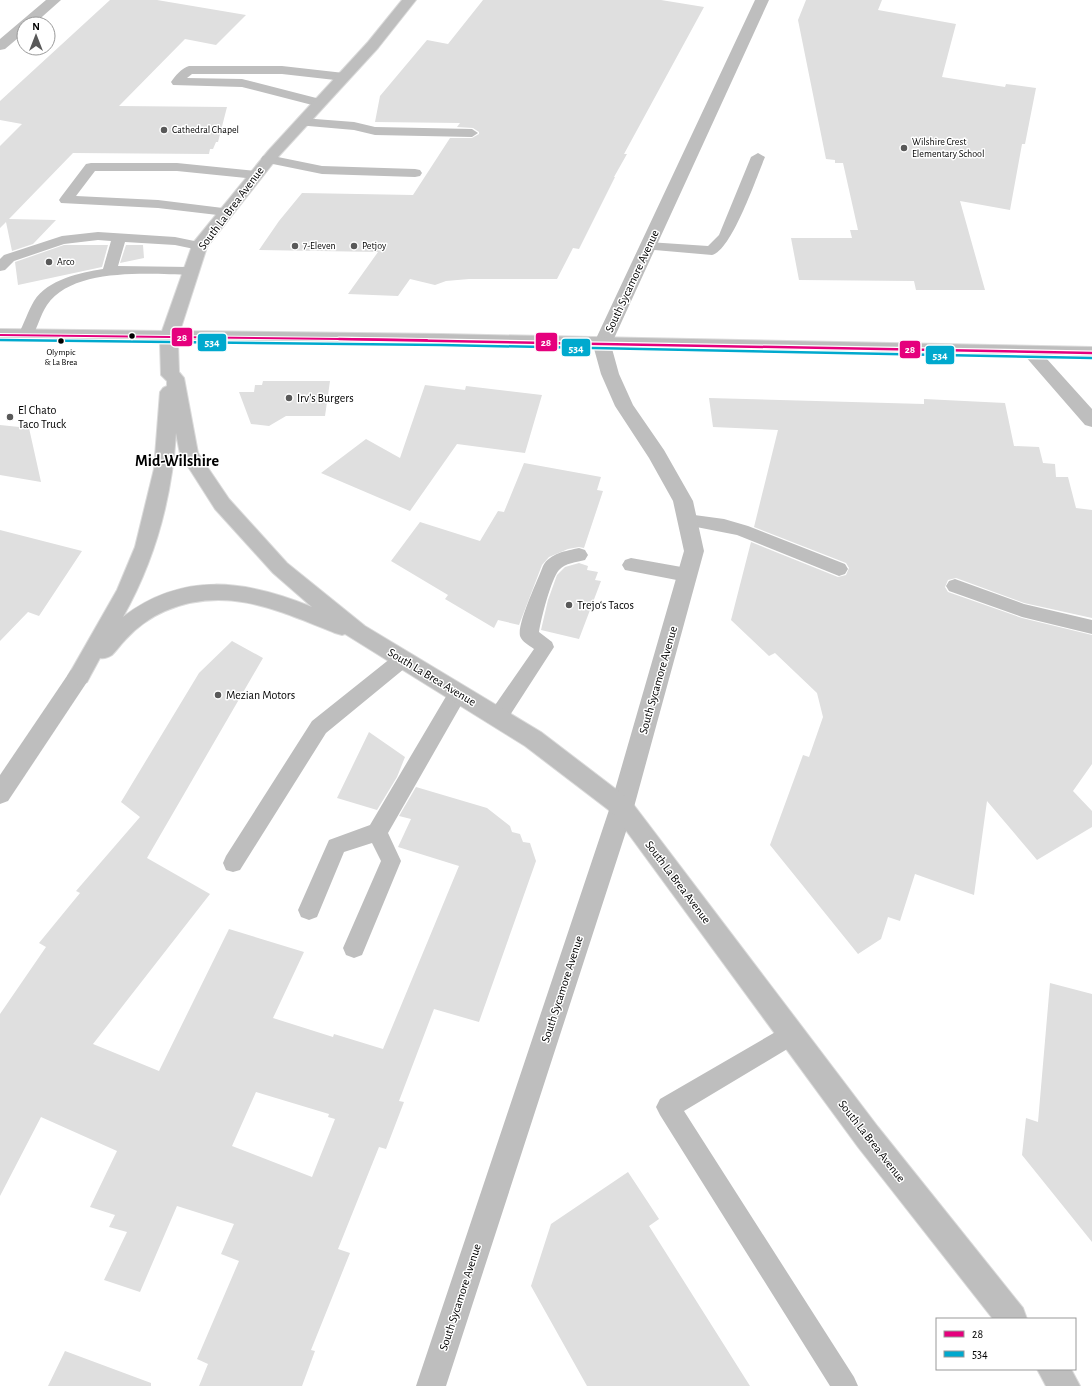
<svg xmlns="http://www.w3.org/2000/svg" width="1092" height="1386" font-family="'Alegreya Sans',sans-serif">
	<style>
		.building { fill: #dfdfdf; fill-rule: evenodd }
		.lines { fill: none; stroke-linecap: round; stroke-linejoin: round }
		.primary-casing { stroke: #dbdbdb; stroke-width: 2 }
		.service { fill: #bebebe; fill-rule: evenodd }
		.minor { fill: #bebebe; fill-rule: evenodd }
		.tertiary { fill: #bebebe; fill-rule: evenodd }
		.primary { fill: #bebebe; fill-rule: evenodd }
		.bus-1-far1-casing { stroke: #fff; stroke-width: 4 }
		.bus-1-casing { stroke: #fff; stroke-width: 5 }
		.bus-2-casing { stroke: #fff; stroke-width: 5 }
		.bus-1-far1 { stroke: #e5007d; stroke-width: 2 }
		.bus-1 { stroke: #e5007d; stroke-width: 2.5 }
		.bus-2 { stroke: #00a9ce; stroke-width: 2.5 }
		.poi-dot { fill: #595959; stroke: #fff; stroke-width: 1.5 }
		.bus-dot { fill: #000; stroke: #fff; stroke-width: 1.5 }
		.labels { text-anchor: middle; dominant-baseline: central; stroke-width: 3; stroke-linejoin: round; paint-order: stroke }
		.far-bus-label { font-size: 9px; fill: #000; stroke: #fff }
		.far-poi-label { font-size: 10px; fill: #000; stroke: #fff; text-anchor: start }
		.street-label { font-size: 12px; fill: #000; stroke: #fff }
		.poi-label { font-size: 12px; fill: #000; stroke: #fff; text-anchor: start }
		.district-label { font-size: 16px; font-weight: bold; fill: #000; stroke: #fff }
		.line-badge { stroke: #fff; stroke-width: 1.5 }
		.badge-label { font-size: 11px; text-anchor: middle; font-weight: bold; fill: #fff }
	</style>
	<rect width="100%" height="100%" fill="#fff"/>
	<!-- building -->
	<path class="building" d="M 110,0 L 157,0 L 246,15 L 216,45 L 185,39 L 119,106 L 227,107 L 218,142 L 216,142 L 213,149 L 210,149 L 209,154 L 73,153 L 9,219 L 56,220 L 33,244 L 12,251 L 6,222 L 0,228 L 0,146 L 22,124 L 0,120 L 0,101 Z
		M 483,0 L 661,0 L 704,7 L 624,154 L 627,154 L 614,177 L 615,177 L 579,249 L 573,248 L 557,279 L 469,279 L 446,281 L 435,285 L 410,279 L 398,296 L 348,294 L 378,252 L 259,250 L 279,221 L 302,193 L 413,195 L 450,138 L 472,138 L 479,134 L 479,132 L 473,128 L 457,127 L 460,123 L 375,122 L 380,96 L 427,40 L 448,44 Z
		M 806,0 L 882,0 L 878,10 L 956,24 L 942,77 L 1005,87 L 1006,84 L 1036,88 L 1025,144 L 1022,144 L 1010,210 L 960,201 L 985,290 L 916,290 L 914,281 L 799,280 L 791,238 L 852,238 L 850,230 L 858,230 L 843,163 L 835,163 L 835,160 L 826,159 L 798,20 Z
		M 64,245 L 108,245 L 102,267 L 18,285 L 15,262 Z
		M 126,245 L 143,245 L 144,258 L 120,263 Z
		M 263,381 L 330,381 L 325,416 L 286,416 L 269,426 L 251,424 L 239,392 L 254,392 L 255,385 L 262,385 Z
		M 425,385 L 465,390 L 466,386 L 542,395 L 525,453 L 457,444 L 410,511 L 321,473 L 366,439 L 400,458 Z
		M 709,398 L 924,404 L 924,399 L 1005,403 L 1014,446 L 1039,447 L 1043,463 L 1055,464 L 1056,477 L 1068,477 L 1076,508 L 1092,510 L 1092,618 L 1024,603 L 956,578 L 948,580 L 945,587 L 948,592 L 1022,618 L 1092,635 L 1092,764 L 1073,791 L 1092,811 L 1092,827 L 1037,860 L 987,801 L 974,895 L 915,874 L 900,921 L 888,917 L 881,939 L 858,954 L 770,845 L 803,755 L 809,757 L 823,717 L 817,693 L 775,653 L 769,656 L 731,620 L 751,542 L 838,577 L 846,575 L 849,568 L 846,563 L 754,527 L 778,430 L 713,427 Z
		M 0,425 L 29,428 L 41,482 L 0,475 Z
		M 524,463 L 601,477 L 597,490 L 603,491 L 584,548 L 579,547 L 568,549 L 549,557 L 542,565 L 519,625 L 498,620 L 494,628 L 445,599 L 448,595 L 391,561 L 420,522 L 480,541 L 498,511 L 504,512 Z
		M 0,530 L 82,551 L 39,616 L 28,612 L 0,641 Z
		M 579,563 L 588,566 L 587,570 L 598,572 L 595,580 L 601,581 L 579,639 L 541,630 L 548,600 L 557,575 L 565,567 Z
		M 232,641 L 263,658 L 147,858 L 210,894 L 93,1044 L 159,1071 L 229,929 L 304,952 L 273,1018 L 333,1037 L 334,1034 L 383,1049 L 459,866 L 398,847 L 411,819 L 399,816 L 416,787 L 487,808 L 510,826 L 512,832 L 520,834 L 523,842 L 530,843 L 536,861 L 479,1022 L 434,1009 L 399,1101 L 404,1102 L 386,1149 L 379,1147 L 338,1249 L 350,1253 L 311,1350 L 315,1351 L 302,1386 L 199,1386 L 208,1364 L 197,1359 L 239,1261 L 221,1254 L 234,1224 L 177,1206 L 140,1292 L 104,1280 L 127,1232 L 109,1227 L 115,1215 L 90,1207 L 117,1151 L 41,1117 L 0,1196 L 0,1014 L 46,947 L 39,943 L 80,893 L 76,891 L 140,817 L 121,802 L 199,673 ZM 256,1092 L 329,1114 L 328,1117 L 335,1119 L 312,1177 L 232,1146 Z
		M 369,732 L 405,757 L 397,777 L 377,810 L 337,798 Z
		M 1050,983 L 1092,994 L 1092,1242 L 1022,1155 L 1026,1118 L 1038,1122 Z
		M 628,1172 L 659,1219 L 649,1226 L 750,1386 L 587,1386 L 531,1286 L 551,1224 Z
		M 65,1351 L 151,1383 L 151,1386 L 48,1386 Z"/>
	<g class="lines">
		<defs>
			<path id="primary" d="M 402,0 L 416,0 L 378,48 L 278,157 L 207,247 L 180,331 L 441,334 L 1092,347 L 1092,359 L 441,346 L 178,343 L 179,372 L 184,378 L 198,453 L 229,499 L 287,563 L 365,626 L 541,732 L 630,800 L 878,1127 L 1023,1308 L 1027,1319 L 993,1319 L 858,1147 L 614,814 L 525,746 L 345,634 L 342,635 L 335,633 C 277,610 226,585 165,611 C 151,617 136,628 126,639 C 121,644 117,650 112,655 C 109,657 104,659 100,658 L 87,682 L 79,685 L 71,682 L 68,676 L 117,590 L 135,547 L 154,469 L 160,392 L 163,388 L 167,386 L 167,381 L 161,375 L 160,342 L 0,341 L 0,329 L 162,331 L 193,243 L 268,151 L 368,42 ZM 176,433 L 180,454 L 215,509 L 273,573 L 312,607 C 246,580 183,571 123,617 C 155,560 172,498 176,433 Z
				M 1037,1369 L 1071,1369 L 1080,1386 L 1046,1386 Z"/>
		</defs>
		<!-- primary casing -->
		<use href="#primary" class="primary-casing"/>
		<!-- service -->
		<path class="service" d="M 189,66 L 282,66 L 344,73 L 350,77 L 344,81 L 282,74 L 192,74 L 187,78 L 242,79 L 324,100 L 326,103 L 324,106 L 320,107 L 242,87 L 173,85 L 171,82 C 175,76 182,68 189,66 Z
			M 302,118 L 354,122 L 375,127 L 472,129 L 478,133 L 472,137 L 375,135 L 354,130 L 297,125 L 296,122 Z
			M 758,153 L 765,157 C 756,178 732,250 712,255 L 643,249 L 641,246 L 643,243 L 648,242 L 708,246 L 719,235 L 751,157 Z
			M 268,155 L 322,166 L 415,169 L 420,170 L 422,173 L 420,176 L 415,177 L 322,174 L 263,162 L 261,159 L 263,156 Z
			M 91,163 L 177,163 L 256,171 L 261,172 L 263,175 L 261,178 L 256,179 L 177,171 L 95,171 L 76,196 L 158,200 L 231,209 L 233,212 L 231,215 L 226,216 L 158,208 L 61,203 L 59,200 L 61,197 L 86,164 Z
			M 98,232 L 175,237 L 204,243 L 206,246 L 204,249 L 199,250 L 175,245 L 125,242 L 118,266 L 190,267 L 195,268 L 197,271 L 195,274 L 190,275 C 150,274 73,267 47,305 C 40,315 38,328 31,338 L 26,340 L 21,338 L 18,335 C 24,324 28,311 34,301 C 48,279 80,273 103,269 L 111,241 L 98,240 L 64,244 L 14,261 L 5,270 L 0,271 L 0,259 L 4,255 L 62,236 Z
			M 687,514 L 724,519 L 748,526 L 845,564 L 848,569 L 845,574 L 839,576 L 737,535 L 681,524 L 678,520 L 681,516 Z
			M 579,548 L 585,550 L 588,555 L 585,560 C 577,562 565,563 559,570 C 551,579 541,619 539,632 L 552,642 L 554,647 L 505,723 L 498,725 L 491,723 L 488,717 L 491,711 L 534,649 C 529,645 522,642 520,636 C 517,623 538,580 543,566 C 550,553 566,551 579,548 Z
			M 631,558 L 687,568 L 693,570 L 696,575 L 693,580 L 687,582 L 625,570 L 622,565 L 625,560 Z
			M 955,579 L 1024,604 L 1092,620 L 1092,634 L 1022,617 L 949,591 L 946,586 L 949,581 Z
			M 403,652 L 410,654 L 412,659 L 410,664 L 326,733 L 240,870 L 233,872 L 226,870 L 223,863 L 226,856 L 312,721 L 396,654 Z
			M 458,685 L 465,688 L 468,693 L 388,833 L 401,861 L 362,955 L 354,958 L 346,955 L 343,948 L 381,861 L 372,843 L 344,852 L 317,917 L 309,920 L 301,917 L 298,910 L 329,840 L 370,825 L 451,688 Z
			M 791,1023 L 799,1026 L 802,1034 L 799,1042 L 684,1111 L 854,1377 L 858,1386 L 830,1386 L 660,1115 L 656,1107 L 660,1099 Z"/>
		<!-- minor -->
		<path class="minor" d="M 46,0 L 61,0 L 34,24 L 24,24 L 24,33 L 5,49 L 0,50 L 0,39 Z
			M 755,0 L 769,0 L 611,345 L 619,374 L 633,405 L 664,450 L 693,501 L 704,551 L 634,807 L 446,1386 L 416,1386 L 610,807 L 684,551 L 673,501 L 649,458 L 615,406 L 601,374 L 593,345 Z
			M 1031,346 L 1037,348 L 1092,409 L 1092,427 L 1085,425 L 1025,356 L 1022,352 L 1025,348 Z"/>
		<!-- tertiary -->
		<path class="tertiary" d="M 79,667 L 87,670 L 90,676 L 87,682 L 8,801 L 0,804 L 0,775 L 71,670 Z"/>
		<!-- primary -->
		<use href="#primary" class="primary"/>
		<defs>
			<path id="bus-1-far1" d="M 0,335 L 427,340"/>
			<path id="bus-1" d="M 339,339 L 1092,353"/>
			<path id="bus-2" d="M 0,340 L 441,345 L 1092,358"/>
		</defs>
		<!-- bus-1-far1 casing -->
		<use href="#bus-1-far1" class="bus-1-far1-casing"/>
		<!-- bus-1 casing -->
		<use href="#bus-1" class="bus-1-casing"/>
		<!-- bus-2 casing -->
		<use href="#bus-2" class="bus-2-casing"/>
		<!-- bus-1-far1 -->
		<use href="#bus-1-far1" class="bus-1-far1"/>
		<!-- bus-1 -->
		<use href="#bus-1" class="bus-1"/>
		<!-- bus-2 -->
		<use href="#bus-2" class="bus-2"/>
	</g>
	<!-- markers -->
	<g class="poi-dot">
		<circle cx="164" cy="130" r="4"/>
		<circle cx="904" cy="148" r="4"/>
		<circle cx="295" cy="246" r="4"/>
		<circle cx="354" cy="246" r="4"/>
		<circle cx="49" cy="262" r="4"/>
		<circle cx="289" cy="398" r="4"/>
		<circle cx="10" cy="417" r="4"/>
		<circle cx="569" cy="605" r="4"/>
		<circle cx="218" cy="695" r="4"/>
	</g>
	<g class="bus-dot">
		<circle cx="132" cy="336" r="3.5"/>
		<circle cx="61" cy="341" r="3.5"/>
	</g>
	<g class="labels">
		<!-- far-bus labels -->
		<g class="far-bus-label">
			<text x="61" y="352">Olympic<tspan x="61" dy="10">&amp; La Brea</tspan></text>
		</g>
		<!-- far-poi labels -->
		<g class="far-poi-label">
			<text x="172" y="130">Cathedral Chapel</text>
			<text x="912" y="142">Wilshire Crest<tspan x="912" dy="12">Elementary School</tspan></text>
			<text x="303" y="246">7-Eleven</text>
			<text x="362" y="246">Petjoy</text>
			<text x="57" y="262">Arco</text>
		</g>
		<!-- street labels -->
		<g class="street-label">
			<text transform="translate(231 208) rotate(-53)">South La Brea Avenue</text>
			<text transform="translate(632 281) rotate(-65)">South Sycamore Avenue</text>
			<text transform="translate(432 677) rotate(31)">South La Brea Avenue</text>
			<text transform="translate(658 680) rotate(-74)">South Sycamore Avenue</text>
			<text transform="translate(678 882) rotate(53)">South La Brea Avenue</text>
			<text transform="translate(562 989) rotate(-72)">South Sycamore Avenue</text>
			<text transform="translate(872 1141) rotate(52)">South La Brea Avenue</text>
			<text transform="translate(460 1297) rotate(-72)">South Sycamore Avenue</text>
		</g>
		<!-- poi labels -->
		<g class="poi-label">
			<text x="297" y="398">Irv's Burgers</text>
			<text x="18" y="410">El Chato<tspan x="18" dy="14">Taco Truck</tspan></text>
			<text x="577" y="605">Trejo‘s Tacos</text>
			<text x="226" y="695">Mezian Motors</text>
		</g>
		<!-- district labels -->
		<g class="district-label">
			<text x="177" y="461">Mid-Wilshire</text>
		</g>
	</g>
	<g class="line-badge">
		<rect x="171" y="327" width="22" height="20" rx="4" fill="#e5007d"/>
		<rect x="535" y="332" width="23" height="20" rx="4" fill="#e5007d"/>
		<rect x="197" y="333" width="30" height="19" rx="4" fill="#00a9ce"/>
		<rect x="561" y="338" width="30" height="19" rx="4" fill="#00a9ce"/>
		<rect x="899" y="340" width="22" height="19" rx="4" fill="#e5007d"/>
		<rect x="925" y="345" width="30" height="20" rx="4" fill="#00a9ce"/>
	</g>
	<g class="badge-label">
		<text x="182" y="341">28</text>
		<text x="546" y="346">28</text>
		<text x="212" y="346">534</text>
		<text x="576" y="352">534</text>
		<text x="910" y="353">28</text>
		<text x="940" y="359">534</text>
	</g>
	<!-- legend -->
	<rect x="936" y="1318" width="140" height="52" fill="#ffffff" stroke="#999999"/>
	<rect x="944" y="1331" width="20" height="6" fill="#e5007d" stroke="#999999"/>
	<text x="972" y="1338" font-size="12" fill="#000000">28</text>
	<rect x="944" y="1351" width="20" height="6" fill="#00a9ce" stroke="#999999"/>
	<text x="972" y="1358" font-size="12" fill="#000000">534</text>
	<!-- north arrow -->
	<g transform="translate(36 36)"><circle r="19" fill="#ffffff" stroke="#999999"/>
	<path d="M0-3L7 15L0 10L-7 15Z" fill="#595959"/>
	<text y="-6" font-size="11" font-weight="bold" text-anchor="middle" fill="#000000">N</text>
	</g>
</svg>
